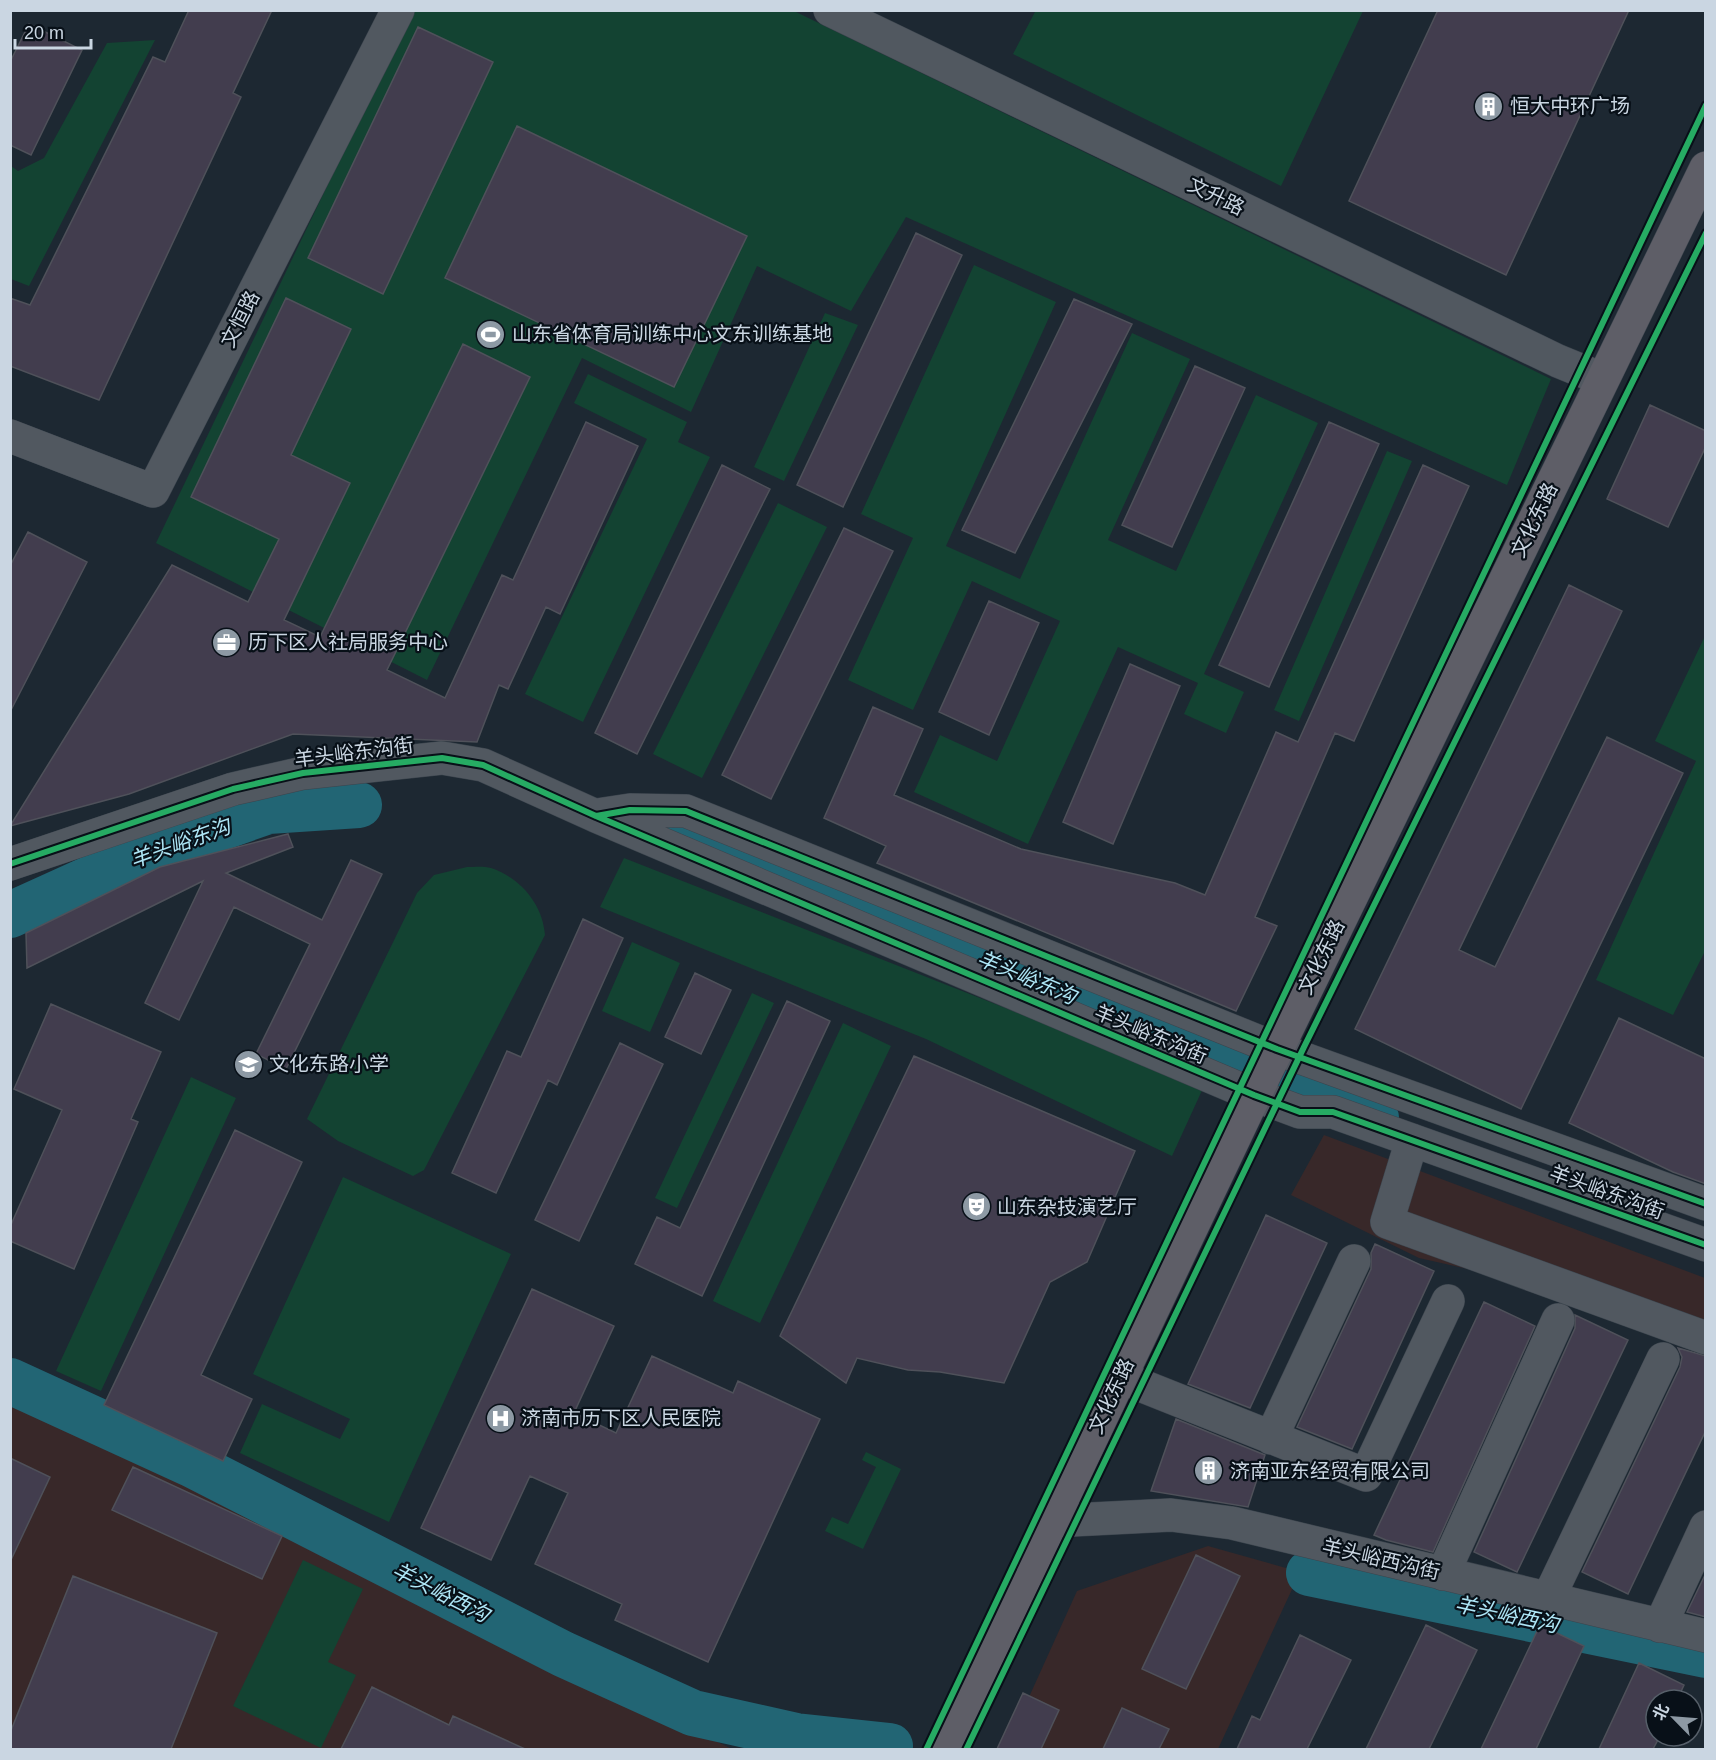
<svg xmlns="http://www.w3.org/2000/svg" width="1716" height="1760" font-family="Helvetica,'Noto Sans SC',sans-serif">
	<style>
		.commercial { fill: #382829 }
		.green { fill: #134332 }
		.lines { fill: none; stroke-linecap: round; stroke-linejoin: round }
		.river { stroke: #226574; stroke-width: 46 }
		.building { fill: #423d4e; stroke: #4f515a; stroke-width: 1.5 }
		.minor-casing { stroke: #3b444d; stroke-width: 34 }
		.major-casing { stroke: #3b444d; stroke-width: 34 }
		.minor { stroke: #515860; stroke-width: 33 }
		.major { stroke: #5e5e67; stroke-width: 33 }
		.cycleway-casing { stroke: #081018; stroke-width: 10 }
		.cycleway { stroke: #26ab63; stroke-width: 6 }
		.labels { text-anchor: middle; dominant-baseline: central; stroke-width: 4.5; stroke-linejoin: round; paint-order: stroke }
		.poi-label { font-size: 20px; fill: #cad6e2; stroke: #081018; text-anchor: start }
		.street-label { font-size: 20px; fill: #cad6e2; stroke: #081018 }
		.water-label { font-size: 21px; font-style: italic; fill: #aee6f6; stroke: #081018 }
	</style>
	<rect width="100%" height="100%" fill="#1d2832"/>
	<!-- commercial -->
	<path class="commercial" d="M 1324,1135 L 1705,1278 L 1705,1348 L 1499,1276 L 1419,1258 L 1291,1195 Z
		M 11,1401 L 732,1749 L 11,1749 Z
		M 1208,1546 L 1300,1572 L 1218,1749 L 1005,1750 L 1077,1591 Z"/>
	<!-- green -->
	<path class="green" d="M 1036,10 L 1363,10 L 1363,11 L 1281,186 L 1013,54 Z
		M 411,11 L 794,11 L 1551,379 L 1507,485 L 906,217 L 851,311 L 757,266 L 691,412 L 582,358 L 427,680 L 156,543 Z
		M 155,40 L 29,286 L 11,279 L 11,166 L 18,171 L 44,158 L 107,43 Z
		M 974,265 L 1056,302 L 946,546 L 1020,579 L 1132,333 L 1190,359 L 1108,540 L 1176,571 L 1256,395 L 1318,423 L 1204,674 L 1244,692 L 1226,733 L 1184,714 L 1198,683 L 1118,647 L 1028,844 L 914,792 L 940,735 L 997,761 L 1060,621 L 972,581 L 913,710 L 848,680 L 913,538 L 861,514 Z
		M 825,313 L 858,325 L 784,481 L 754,467 Z
		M 588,374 L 687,422 L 678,442 L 710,457 L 583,722 L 525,694 L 647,439 L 574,403 Z
		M 1387,451 L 1412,461 L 1299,721 L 1274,710 Z
		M 778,503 L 827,527 L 702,778 L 653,754 Z
		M 1705,636 L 1705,951 L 1673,1015 L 1596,980 L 1696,761 L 1655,741 Z
		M 624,858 L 1204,1086 L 1172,1156 L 926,1039 L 600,907 Z
		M 467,867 C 474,867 484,866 491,868 C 521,878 543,905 545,935 L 424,1170 L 413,1176 L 338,1141 L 307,1119 L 417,893 L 434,875 Z
		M 632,942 L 680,963 L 650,1032 L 602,1011 Z
		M 752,993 L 774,1003 L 677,1208 L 655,1198 Z
		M 843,1023 L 891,1046 L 760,1323 L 713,1301 Z
		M 191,1077 L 236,1098 L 101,1391 L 56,1371 Z
		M 343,1177 L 511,1254 L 389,1522 L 240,1453 L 262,1404 L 340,1439 L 350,1419 L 253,1374 Z
		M 866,1452 L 901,1469 L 863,1549 L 825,1531 L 832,1517 L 848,1524 L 876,1467 L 862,1460 Z
		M 303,1560 L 363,1589 L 328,1662 L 356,1675 L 321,1748 L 233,1706 Z"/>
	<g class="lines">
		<!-- river -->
		<path class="river" d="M 686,836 L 1291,1087 L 1376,1118
			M 10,915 L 138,857 L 268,811 L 359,805
			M 10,1381 L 191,1464 L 563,1654 L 693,1713 L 796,1736 L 890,1746
			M 1309,1573 L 1706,1655"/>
	</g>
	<!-- building -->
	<path class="building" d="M 189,10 L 272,10 L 233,93 L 241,97 L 99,400 L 10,366 L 10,298 L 30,305 L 153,57 L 165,62 Z
		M 1438,10 L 1629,10 L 1506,275 L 1349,201 Z
		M 29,24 L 82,50 L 31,155 L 10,145 L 10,62 Z
		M 418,27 L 493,62 L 383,294 L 308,258 Z
		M 517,126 L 747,236 L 674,387 L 445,278 Z
		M 916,233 L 962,255 L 843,507 L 797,485 Z
		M 286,298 L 351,329 L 291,455 L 350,483 L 284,620 L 320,637 L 463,344 L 530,377 L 387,670 L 445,698 L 502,575 L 513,580 L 586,422 L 638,446 L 560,614 L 546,607 L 508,689 L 499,685 L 477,742 L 293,734 L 129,794 L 10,826 L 172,565 L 248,602 L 279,539 L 191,497 Z
		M 1074,299 L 1132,324 L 1015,553 L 962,530 Z
		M 1195,366 L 1245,388 L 1172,547 L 1122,525 Z
		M 1650,405 L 1706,431 L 1706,446 L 1668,527 L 1607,499 Z
		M 1329,422 L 1379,444 L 1269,687 L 1219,665 Z
		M 722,465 L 770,489 L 637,754 L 595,733 Z
		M 1423,465 L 1469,486 L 1354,741 L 1335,733 L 1255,917 L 1277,926 L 1236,1011 L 877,863 L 886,846 L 824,818 L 873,707 L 923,729 L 894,795 L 1021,849 L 1175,883 L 1205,895 L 1276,732 L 1298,742 Z
		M 844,528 L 893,551 L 771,799 L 722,775 Z
		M 28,532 L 87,562 L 10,712 L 10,566 Z
		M 1569,585 L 1622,611 L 1459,950 L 1495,967 L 1607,737 L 1683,773 L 1521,1109 L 1355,1029 Z
		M 989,601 L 1039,623 L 989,735 L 939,712 Z
		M 1130,664 L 1180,686 L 1113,844 L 1063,822 Z
		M 288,834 L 293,847 L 226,873 L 322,920 L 351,860 L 382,874 L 286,1069 L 256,1054 L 310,944 L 234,907 L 179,1020 L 145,1003 L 203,881 L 27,968 L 26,933 L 160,867 Z
		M 583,919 L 623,938 L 557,1085 L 548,1080 L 496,1193 L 452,1173 L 507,1051 L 521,1057 Z
		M 695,973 L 731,990 L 701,1054 L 665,1037 Z
		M 787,1001 L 830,1021 L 702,1296 L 635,1264 L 657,1217 L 680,1228 Z
		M 51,1004 L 161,1052 L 131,1119 L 138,1122 L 74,1269 L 10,1241 L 10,1227 L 62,1110 L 14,1089 Z
		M 1619,1018 L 1706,1059 L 1706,1184 L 1673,1172 L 1569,1123 Z
		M 620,1043 L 663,1064 L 579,1241 L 535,1220 Z
		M 914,1056 L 1135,1151 L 1087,1262 L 1050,1282 L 1004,1383 L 940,1372 L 908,1370 L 857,1358 L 846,1383 L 780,1336 Z
		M 235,1130 L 302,1162 L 201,1375 L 252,1399 L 223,1461 L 104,1405 Z
		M 1266,1215 L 1327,1243 L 1250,1408 L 1188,1384 Z
		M 1375,1244 L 1434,1271 L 1352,1449 L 1297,1427 L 1371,1269 L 1371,1253 Z
		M 532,1289 L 614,1326 L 574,1413 L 616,1433 L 652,1356 L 733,1393 L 738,1381 L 820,1419 L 708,1662 L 615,1620 L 622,1604 L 535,1564 L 568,1493 L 530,1476 L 491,1560 L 421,1528 Z
		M 1484,1302 L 1535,1326 L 1433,1552 L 1386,1540 L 1374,1535 Z
		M 1575,1315 L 1628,1340 L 1517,1572 L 1474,1552 L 1575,1328 Z
		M 1678,1348 L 1706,1356 L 1706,1430 L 1628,1594 L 1582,1572 L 1680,1367 L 1682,1357 Z
		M 1176,1419 L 1265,1455 L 1248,1507 L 1151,1491 Z
		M 10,1458 L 50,1477 L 10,1562 Z
		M 133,1467 L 282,1536 L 262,1579 L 112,1510 Z
		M 1196,1555 L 1240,1576 L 1186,1689 L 1142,1669 Z
		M 1706,1573 L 1706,1617 L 1687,1612 Z
		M 73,1576 L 217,1633 L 171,1749 L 10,1749 L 10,1733 Z
		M 1426,1625 L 1477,1650 L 1429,1749 L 1366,1749 Z
		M 1540,1625 L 1584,1646 L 1536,1749 L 1481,1749 Z
		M 1300,1635 L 1351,1660 L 1307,1749 L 1237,1749 L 1252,1716 L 1260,1720 Z
		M 1639,1663 L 1684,1685 L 1677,1700 L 1656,1700 L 1656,1736 L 1660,1736 L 1653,1749 L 1599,1749 Z
		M 372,1687 L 449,1725 L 453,1716 L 525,1749 L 341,1749 Z
		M 1023,1693 L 1059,1710 L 1041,1749 L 997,1749 Z
		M 1122,1708 L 1169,1729 L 1159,1749 L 1103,1749 Z"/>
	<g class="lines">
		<defs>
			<path id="minor" d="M 830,10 L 1558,361 L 1602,379
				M 10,436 L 153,491 L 398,10
				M 597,815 L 630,810 L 686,811 L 1277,1049 L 1706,1204
				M 10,864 L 233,789 L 303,773 L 442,758 L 483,765 L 596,816 L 1254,1095 L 1300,1112 L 1333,1112 L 1706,1245
				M 1412,1140 L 1387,1222 L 1706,1338
				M 1120,1377 L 1366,1475 L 1448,1301
				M 1271,1438 L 1354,1261
				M 1052,1521 L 1171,1515 L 1232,1523 L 1706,1636
				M 1443,1574 L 1558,1320
				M 1548,1599 L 1663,1359
				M 1660,1626 L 1706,1527"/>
			<path id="major" d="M 943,1750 L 1248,1109 L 1706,168"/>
		</defs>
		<!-- minor casing -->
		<use href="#minor" class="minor-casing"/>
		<!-- major casing -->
		<use href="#major" class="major-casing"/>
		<!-- minor -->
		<use href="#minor" class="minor"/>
		<!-- major -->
		<use href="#major" class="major"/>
		<defs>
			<path id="cycleway" d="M 596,816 L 630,810 L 686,811 L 1277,1049 L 1706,1204
				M 10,864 L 233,789 L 303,773 L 442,758 L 483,765 L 596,816 L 1254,1095 L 1300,1112 L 1333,1112 L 1706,1245
				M 926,1750 L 1706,105
				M 966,1750 L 1304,1047 L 1706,233"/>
		</defs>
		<!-- cycleway casing -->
		<use href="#cycleway" class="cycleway-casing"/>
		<!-- cycleway -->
		<use href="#cycleway" class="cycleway"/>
	</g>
	<!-- icons -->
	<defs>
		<symbol id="building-disc" viewBox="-11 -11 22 22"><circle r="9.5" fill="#8d99a4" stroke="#081018"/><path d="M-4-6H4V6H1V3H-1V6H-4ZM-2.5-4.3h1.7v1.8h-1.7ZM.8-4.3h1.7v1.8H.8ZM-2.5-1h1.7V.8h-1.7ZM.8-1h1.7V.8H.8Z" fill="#fff"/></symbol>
		<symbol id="stadium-disc" viewBox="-11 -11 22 22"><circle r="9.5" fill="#8d99a4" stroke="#081018"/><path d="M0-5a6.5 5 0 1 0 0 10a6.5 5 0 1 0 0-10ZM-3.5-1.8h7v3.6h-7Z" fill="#fff"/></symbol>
		<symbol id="office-disc" viewBox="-11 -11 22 22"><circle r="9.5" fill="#8d99a4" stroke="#081018"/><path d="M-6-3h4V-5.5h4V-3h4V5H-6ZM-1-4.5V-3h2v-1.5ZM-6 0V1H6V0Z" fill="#fff"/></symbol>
		<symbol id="school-disc" viewBox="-11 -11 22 22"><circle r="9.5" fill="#8d99a4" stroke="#081018"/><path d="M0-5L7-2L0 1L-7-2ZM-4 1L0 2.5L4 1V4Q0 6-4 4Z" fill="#fff"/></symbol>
		<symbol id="theatre-disc" viewBox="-11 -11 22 22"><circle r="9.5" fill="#8d99a4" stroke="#081018"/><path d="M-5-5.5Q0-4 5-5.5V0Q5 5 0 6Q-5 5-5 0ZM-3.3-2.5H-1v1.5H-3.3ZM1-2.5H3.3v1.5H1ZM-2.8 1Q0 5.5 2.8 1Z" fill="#fff"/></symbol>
		<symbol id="hospital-disc" viewBox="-11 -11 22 22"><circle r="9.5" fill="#8d99a4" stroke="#081018"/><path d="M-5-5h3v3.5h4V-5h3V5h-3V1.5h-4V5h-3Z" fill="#fff"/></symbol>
	</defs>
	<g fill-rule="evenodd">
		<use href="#building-disc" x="1472" y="90" width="33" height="33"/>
		<use href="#stadium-disc" x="474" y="318" width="33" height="33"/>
		<use href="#office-disc" x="210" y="626" width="33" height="33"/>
		<use href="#school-disc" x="232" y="1048" width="33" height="33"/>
		<use href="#theatre-disc" x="960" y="1190" width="33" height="33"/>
		<use href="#hospital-disc" x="484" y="1402" width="33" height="33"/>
		<use href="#building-disc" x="1192" y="1454" width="33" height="33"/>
	</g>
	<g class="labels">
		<!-- poi labels -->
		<g class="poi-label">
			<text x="1510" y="106">恒大中环广场</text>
			<text x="512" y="334">山东省体育局训练中心文东训练基地</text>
			<text x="248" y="642">历下区人社局服务中心</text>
			<text x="269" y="1064">文化东路小学</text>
			<text x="997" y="1207">山东杂技演艺厅</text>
			<text x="521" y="1418">济南市历下区人民医院</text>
			<text x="1230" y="1471">济南亚东经贸有限公司</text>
		</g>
		<!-- street labels -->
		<g class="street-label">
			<text transform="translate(1216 196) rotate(26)">文升路</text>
			<text transform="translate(240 319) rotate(-63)">文恒路</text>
			<text transform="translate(1534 520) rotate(-64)">文化东路</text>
			<text transform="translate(354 752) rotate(-7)">羊头峪东沟街</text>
			<text transform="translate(1321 957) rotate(-64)">文化东路</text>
			<text transform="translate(1151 1034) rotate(23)">羊头峪东沟街</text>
			<text transform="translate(1607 1192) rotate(20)">羊头峪东沟街</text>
			<text transform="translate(1111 1396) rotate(-65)">文化东路</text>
			<text transform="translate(1381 1559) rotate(13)">羊头峪西沟街</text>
		</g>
		<!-- water labels -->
		<g class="water-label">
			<text transform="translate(180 843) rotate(-20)">羊头峪东沟</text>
			<text transform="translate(1027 977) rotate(23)">羊头峪东沟</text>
			<text transform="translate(441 1592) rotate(27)">羊头峪西沟</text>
			<text transform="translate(1507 1614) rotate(12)">羊头峪西沟</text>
		</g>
	</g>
	<!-- border -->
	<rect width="1716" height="1760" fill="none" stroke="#cad6e2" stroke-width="24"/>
	<!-- north arrow -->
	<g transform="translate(1674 1718) rotate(295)"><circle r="28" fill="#081018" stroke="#565f69" stroke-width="1.5"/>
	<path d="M0-4.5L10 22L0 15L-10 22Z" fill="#8d99a4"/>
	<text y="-9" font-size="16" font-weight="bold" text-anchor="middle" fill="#cad6e2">北</text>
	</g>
	<!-- scale -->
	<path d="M15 39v9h76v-9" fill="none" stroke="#cad6e2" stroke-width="3"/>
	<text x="24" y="39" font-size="18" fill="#cad6e2" stroke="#081018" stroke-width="4.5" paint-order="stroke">20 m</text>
</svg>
